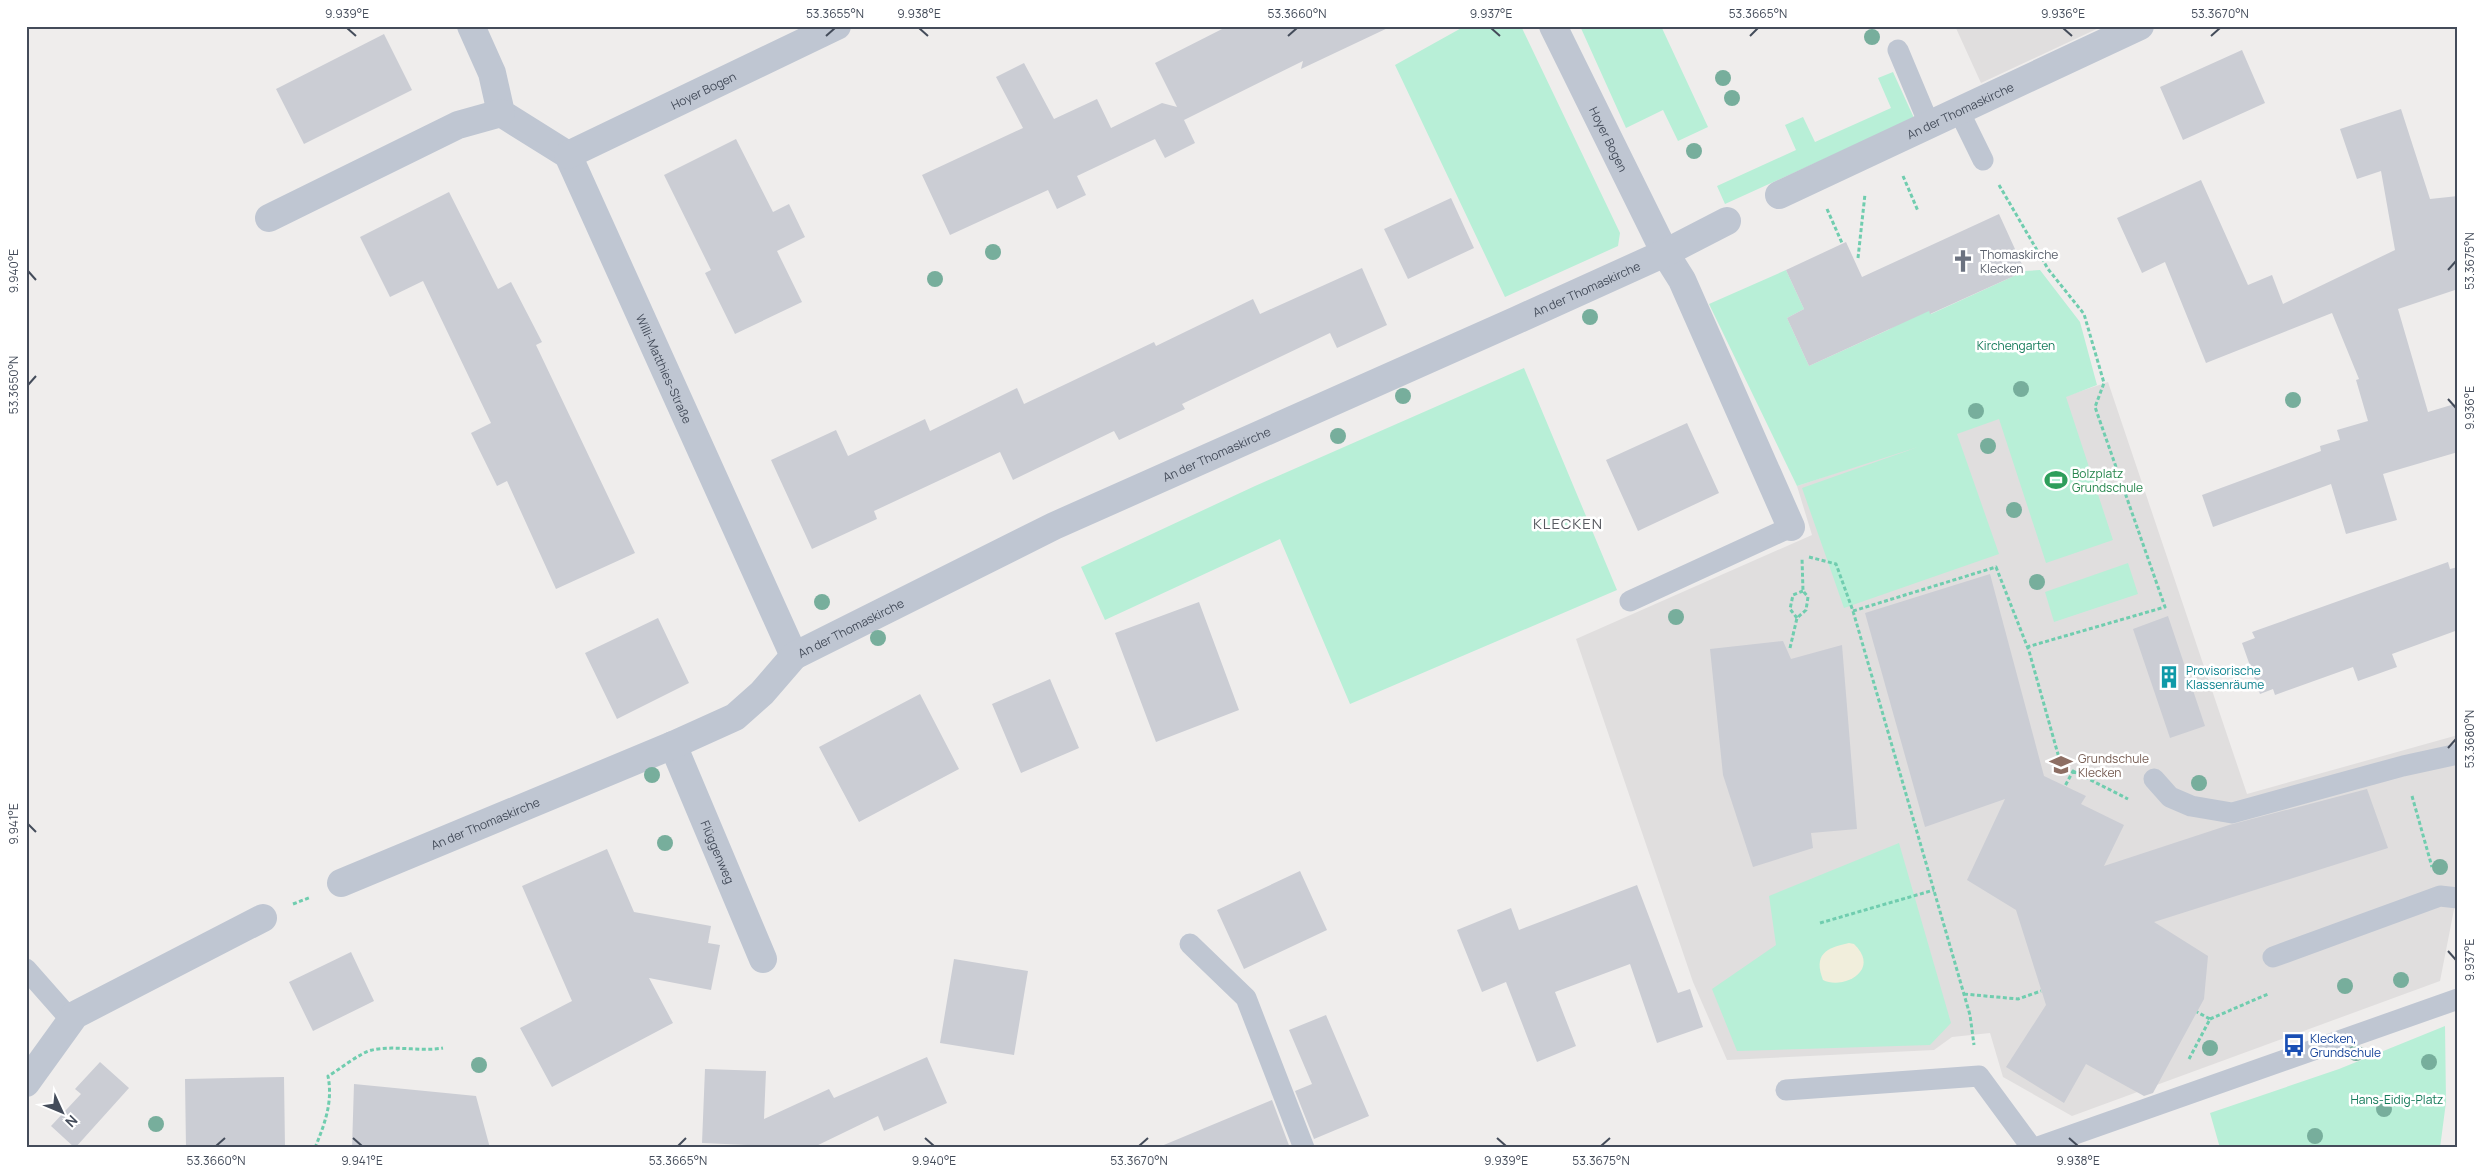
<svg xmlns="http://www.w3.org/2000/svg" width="2484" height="1174" font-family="Manrope,sans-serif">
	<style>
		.education { fill: #e0dede }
		.green { fill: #b8efd7 }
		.sand { fill: #f1eedc }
		.building { fill: #cbcdd4 }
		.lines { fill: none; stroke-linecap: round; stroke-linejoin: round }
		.path { stroke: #70cdaf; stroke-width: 3; stroke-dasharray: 4 2.5; stroke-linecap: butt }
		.lane { stroke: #bfc6d2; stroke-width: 21 }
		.street { stroke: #bfc6d2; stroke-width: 28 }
		.tree { fill: #77ae9c }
		.ticks { fill: none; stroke: #444c5a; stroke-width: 2 }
		.labels { text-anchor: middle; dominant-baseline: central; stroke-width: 5; stroke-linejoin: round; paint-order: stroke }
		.street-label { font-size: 12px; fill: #444c5a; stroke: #fff }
		.worship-label { font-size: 12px; fill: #5b616d; stroke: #fff; text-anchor: start }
		.park-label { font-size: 12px; fill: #157b5a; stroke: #fff }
		.leisure-label { font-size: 12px; fill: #27864d; stroke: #fff; text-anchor: start }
		.culture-label { font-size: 12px; fill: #0d838f; stroke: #fff; text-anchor: start }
		.education-label { font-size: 12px; fill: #785e54; stroke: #fff; text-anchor: start }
		.transit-label { font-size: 12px; fill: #164399; stroke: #fff; text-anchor: start }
		.quarter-label { font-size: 15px; letter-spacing: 1px; fill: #595b61; stroke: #fff }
		.neatline { fill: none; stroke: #444c5a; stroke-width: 2 }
		.ticks-label { font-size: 12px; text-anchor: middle; fill: #444c5a }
	</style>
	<rect width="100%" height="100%" fill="#efedec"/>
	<!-- education -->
	<path class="education" d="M 1955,26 L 2103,26 L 1981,83 Z
		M 2108,382 L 2247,794 L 2458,735 L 2458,889 L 2440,981 L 2072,1116 L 2003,1077 L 1990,1033 L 1952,1037 L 1934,1050 L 1727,1060 L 1693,982 L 1576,639 L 1812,535 L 1797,486 Z"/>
	<!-- green -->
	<path class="green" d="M 1465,26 L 1521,26 L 1620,233 L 1618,246 L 1505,297 L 1395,65 Z
		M 1580,26 L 1661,26 L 1708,127 L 1678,141 L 1663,110 L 1626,128 Z
		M 1893,72 L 1914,118 L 1725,204 L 1717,186 L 1796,150 L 1785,125 L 1803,117 L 1815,142 L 1891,108 L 1878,78 Z
		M 1786,270 L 1804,309 L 1787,318 L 1809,366 L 1888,330 L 1927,307 L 1931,314 L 2025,271 L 2040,270 L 2080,322 L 2097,385 L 2066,397 L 2113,540 L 2046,563 L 1999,419 L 1957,434 L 1999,554 L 1844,608 L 1802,488 L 1918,447 L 1797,486 L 1709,304 Z
		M 1524,368 L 1617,590 L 1350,704 L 1280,539 L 1105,620 L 1081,567 L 1255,486 Z
		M 2128,563 L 2138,594 L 2054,622 L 2045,592 Z
		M 1899,843 L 1951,1023 L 1930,1045 L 1737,1051 L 1712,989 L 1776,945 L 1769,896 Z
		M 2445,1026 L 2446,1102 L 2440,1148 L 2220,1148 L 2210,1113 L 2339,1069 Z"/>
	<!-- sand -->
	<path class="sand" d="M 1849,943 L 1854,944 C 1882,971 1842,990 1823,980 C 1813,954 1826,948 1849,943 Z"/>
	<!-- building -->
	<path class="building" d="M 1228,26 L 1392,26 L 1301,69 L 1303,61 L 1184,120 L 1195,143 L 1165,158 L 1155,139 L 1077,176 L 1086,195 L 1057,209 L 1048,190 L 950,235 L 922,175 L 1023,128 L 996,77 L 1024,63 L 1054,119 L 1097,99 L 1111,128 L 1162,103 L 1177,107 L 1155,63 Z
		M 384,34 L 412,90 L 304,144 L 276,89 Z
		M 2242,50 L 2265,103 L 2183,140 L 2160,87 Z
		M 2401,109 L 2430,199 L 2458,196 L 2458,289 L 2398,309 L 2428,412 L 2458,403 L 2458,452 L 2383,474 L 2397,520 L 2346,534 L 2331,484 L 2213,527 L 2202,495 L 2321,451 L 2320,446 L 2340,440 L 2337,430 L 2368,421 L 2356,380 L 2359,379 L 2332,313 L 2206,363 L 2165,262 L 2142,273 L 2117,218 L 2201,180 L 2248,285 L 2272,275 L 2283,304 L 2395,250 L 2381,171 L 2357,179 L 2340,129 Z
		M 736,139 L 773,212 L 789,204 L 805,237 L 777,251 L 802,302 L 735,334 L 705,273 L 711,270 L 664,175 Z
		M 449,192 L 498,289 L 511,282 L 542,342 L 536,345 L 635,553 L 556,589 L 507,481 L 497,486 L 471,433 L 491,423 L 423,281 L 390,297 L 360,237 Z
		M 1451,198 L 1474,248 L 1408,279 L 1384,229 Z
		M 1999,214 L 2025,271 L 1930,314 L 1929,311 L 1809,366 L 1787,318 L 1804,309 L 1786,270 L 1846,242 L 1862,277 Z
		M 1362,268 L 1387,325 L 1337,348 L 1330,333 L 1182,404 L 1185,409 L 1119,440 L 1114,431 L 1013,480 L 1000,452 L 874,511 L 877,519 L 812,549 L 771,460 L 836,430 L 848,456 L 925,419 L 930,431 L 1017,388 L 1024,404 L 1154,342 L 1156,346 L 1253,299 L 1260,314 Z
		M 1687,423 L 1719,493 L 1638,531 L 1606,460 Z
		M 2448,562 L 2450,569 L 2458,567 L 2458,630 L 2392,654 L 2397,667 L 2358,681 L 2353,667 L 2275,695 L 2273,689 L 2260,694 L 2242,643 L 2255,638 L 2252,632 Z
		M 1990,574 L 2044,776 L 2086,796 L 2081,804 L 2124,825 L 2104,866 L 2229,825 L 2367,789 L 2388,848 L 2154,922 L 2208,956 L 2204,999 L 2153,1093 L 2144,1096 L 2086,1064 L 2064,1103 L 2006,1067 L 2046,1005 L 2016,910 L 1967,880 L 2005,799 L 1925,827 L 1865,613 Z
		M 1199,602 L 1239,710 L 1156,742 L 1115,633 Z
		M 2168,616 L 2205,726 L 2170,738 L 2133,629 Z
		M 658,618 L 689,683 L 617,719 L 585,653 Z
		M 1783,641 L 1791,659 L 1842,645 L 1857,829 L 1811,833 L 1813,848 L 1753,867 L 1723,775 L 1710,649 Z
		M 1050,679 L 1079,748 L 1021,773 L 992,704 Z
		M 920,694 L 959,769 L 859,822 L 819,747 Z
		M 607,849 L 634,912 L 711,926 L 708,943 L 720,945 L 711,990 L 649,978 L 673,1023 L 552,1087 L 520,1028 L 572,1001 L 522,886 Z
		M 1300,871 L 1327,930 L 1244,969 L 1217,910 Z
		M 1637,885 L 1678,993 L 1690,989 L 1703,1027 L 1657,1043 L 1630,964 L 1555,992 L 1576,1046 L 1537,1062 L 1506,982 L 1482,992 L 1457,930 L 1511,908 L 1519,930 Z
		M 351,952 L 374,1001 L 313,1031 L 289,982 Z
		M 954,959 L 1028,971 L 1014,1055 L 940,1043 Z
		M 1326,1015 L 1369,1116 L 1314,1139 L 1295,1091 L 1312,1084 L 1289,1030 Z
		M 927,1057 L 947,1103 L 884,1131 L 878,1116 L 812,1148 L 702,1143 L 705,1069 L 766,1071 L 764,1119 L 829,1089 L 834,1098 Z
		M 100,1062 L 129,1088 L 75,1148 L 51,1126 L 81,1094 L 75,1089 Z
		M 284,1077 L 285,1148 L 186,1148 L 185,1079 Z
		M 354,1084 L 476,1096 L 490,1148 L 352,1148 Z
		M 1272,1100 L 1290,1148 L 1159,1148 L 1159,1147 Z"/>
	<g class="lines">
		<!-- path -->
		<path class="path" d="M 1903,176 L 1918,211
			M 1999,185 L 2048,269 L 2084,314 L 2104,383 L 2095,407 L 2165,607 L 2027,647
			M 1827,209 L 1842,243
			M 1858,258 L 1865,194
			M 1809,557 L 1836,564 L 1853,611 L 1970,1015 L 1974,1045
			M 1853,611 L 1996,567 L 2029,651 L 2061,765 L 2073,771 L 2065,786
			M 1797,618 L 1790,609 L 1793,595 L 1803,591
			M 1790,648 L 1797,618 L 1806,610 L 1808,597 L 1803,591 L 1802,558
			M 2073,771 L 2128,799
			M 2412,796 L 2432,867
			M 293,904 L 311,897
			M 1820,923 L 1934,890
			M 1964,994 L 2018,999 L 2041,991
			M 2210,1019 L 2268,994
			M 2189,1059 L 2210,1019 L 2197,1012
			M 315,1148 C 325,1123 333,1102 328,1076 C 339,1070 361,1052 372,1050 C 394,1045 420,1052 443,1048"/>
		<!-- lane -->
		<path class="lane" d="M 1898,50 L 1929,124
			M 1959,111 L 1983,160
			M 1630,601 L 1791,527
			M 2154,779 L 2170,797 L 2191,806 L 2232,813 L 2403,766 L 2458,754
			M 1190,944 L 1246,998 L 1304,1148
			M 2273,957 L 2440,896 L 2458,898
			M 26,969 L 71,1020
			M 1786,1090 L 1979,1076 L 2032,1148
			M 2035,1148 L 2458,999"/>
		<!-- street -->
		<g class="street">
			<path id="s1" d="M 471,26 L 492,73 L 501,113 L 568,155 L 794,656"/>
			<path id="s2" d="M 1553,26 L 1665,253 L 1682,280 L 1791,527"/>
			<path id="s3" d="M 568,155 L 837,26"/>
			<path id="s4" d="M 1779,195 L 2140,26"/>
			<path d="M 269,218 L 458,125 L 501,113"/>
			<path id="s5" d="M 673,745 L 763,959"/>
			<path id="s6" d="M 341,883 L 673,745 L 735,717 L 762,693 L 794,656 L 1054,526 L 1517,320 L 1665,253 L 1727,221"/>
			<path d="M 26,1083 L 75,1015 L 263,918"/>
		</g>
	</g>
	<!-- trees -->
	<g class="tree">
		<circle cx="1872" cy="37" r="8"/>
		<circle cx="1723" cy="78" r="8"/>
		<circle cx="1732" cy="98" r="8"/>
		<circle cx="1694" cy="151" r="8"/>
		<circle cx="993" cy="252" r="8"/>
		<circle cx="935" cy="279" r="8"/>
		<circle cx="1590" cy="317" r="8"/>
		<circle cx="2021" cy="389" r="8"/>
		<circle cx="1403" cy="396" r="8"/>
		<circle cx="2293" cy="400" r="8"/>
		<circle cx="1976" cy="411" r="8"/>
		<circle cx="1338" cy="436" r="8"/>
		<circle cx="1988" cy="446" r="8"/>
		<circle cx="2014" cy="510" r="8"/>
		<circle cx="2037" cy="582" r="8"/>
		<circle cx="822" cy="602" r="8"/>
		<circle cx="1676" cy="617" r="8"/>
		<circle cx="878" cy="638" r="8"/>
		<circle cx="652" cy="775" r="8"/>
		<circle cx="2199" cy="783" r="8"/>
		<circle cx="665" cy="843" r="8"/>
		<circle cx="2440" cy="867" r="8"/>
		<circle cx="2401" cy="980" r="8"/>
		<circle cx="2345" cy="986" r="8"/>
		<circle cx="2210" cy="1048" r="8"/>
		<circle cx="2356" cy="1053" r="8"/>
		<circle cx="2429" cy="1062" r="8"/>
		<circle cx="479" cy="1065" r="8"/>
		<circle cx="2384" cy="1109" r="8"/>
		<circle cx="156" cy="1124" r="8"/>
		<circle cx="2315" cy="1136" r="8"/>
	</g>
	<!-- ticks -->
	<path class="ticks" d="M 347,28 L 356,36M 919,28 L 928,36M 1491,28 L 1500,36M 2063,28 L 2072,36M 826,36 L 835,28M 1288,36 L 1297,28M 1750,36 L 1758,28M 2211,36 L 2220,28M 2448,270 L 2456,261M 28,271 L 36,280M 28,385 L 36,376M 2448,399 L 2456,408M 2448,748 L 2456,739M 28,824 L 36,832M 2448,951 L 2456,960M 353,1138 L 362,1146M 925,1138 L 934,1146M 1497,1138 L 1506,1146M 2069,1138 L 2078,1146M 216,1146 L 225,1138M 678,1146 L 686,1138M 1139,1146 L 1148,1138M 1601,1146 L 1610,1138"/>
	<!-- icons -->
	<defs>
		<symbol id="church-bare" viewBox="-9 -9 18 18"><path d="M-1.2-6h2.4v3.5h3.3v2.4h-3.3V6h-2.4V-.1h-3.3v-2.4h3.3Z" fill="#6b7280" stroke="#fff" stroke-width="2.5" paint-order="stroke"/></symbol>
		<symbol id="stadium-bare" viewBox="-9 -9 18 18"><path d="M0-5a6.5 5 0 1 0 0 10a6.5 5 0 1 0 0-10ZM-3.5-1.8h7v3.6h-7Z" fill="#2e9e5b" stroke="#fff" stroke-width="2.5" paint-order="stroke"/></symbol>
		<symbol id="building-bare" viewBox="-9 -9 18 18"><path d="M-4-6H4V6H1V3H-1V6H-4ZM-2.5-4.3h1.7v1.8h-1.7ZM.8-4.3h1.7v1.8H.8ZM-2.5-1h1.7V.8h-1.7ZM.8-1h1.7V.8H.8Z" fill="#0f9aa8" stroke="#fff" stroke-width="2.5" paint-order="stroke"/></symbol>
		<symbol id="school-bare" viewBox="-9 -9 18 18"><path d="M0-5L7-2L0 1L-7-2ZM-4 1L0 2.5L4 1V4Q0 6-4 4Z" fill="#8d6e63" stroke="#fff" stroke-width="2.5" paint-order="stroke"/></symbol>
		<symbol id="bus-bare" viewBox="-9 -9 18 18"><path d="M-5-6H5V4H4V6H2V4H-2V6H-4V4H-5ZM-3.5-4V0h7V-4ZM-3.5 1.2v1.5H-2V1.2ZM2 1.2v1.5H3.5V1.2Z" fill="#1a4fb4" stroke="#fff" stroke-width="2.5" paint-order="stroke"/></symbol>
	</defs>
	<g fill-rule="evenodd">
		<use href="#church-bare" x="1947" y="245" width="32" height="32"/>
		<use href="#stadium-bare" x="2040" y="464" width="32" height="32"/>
		<use href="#building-bare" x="2153" y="661" width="32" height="32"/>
		<use href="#school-bare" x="2045" y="749" width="32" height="32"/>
		<use href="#bus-bare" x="2278" y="1029" width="32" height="32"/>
	</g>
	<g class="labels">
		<!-- street labels -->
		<g class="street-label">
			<text stroke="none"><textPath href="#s3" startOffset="150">Hoyer Bogen</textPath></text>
			<text stroke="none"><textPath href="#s4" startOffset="200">An der Thomaskirche</textPath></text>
			<text stroke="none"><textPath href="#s2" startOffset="126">Hoyer Bogen</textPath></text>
			<text stroke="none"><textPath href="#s6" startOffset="1386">An der Thomaskirche</textPath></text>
			<text stroke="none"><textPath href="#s1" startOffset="406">Willi-Matthies-Straße</textPath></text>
			<text stroke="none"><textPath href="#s6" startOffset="981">An der Thomaskirche</textPath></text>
			<text stroke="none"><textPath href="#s6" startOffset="576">An der Thomaskirche</textPath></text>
			<text stroke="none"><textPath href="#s6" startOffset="156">An der Thomaskirche</textPath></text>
			<text stroke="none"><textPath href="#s5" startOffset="116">Flüggenweg</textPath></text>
		</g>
		<!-- worship labels -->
		<g class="worship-label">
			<text x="1980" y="254">Thomaskirche<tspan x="1980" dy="14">Klecken</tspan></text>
		</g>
		<!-- park labels -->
		<g class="park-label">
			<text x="2016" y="345">Kirchengarten</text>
			<text x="2397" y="1099">Hans-Eidig-Platz</text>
		</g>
		<!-- leisure labels -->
		<g class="leisure-label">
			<text x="2072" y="473">Bolzplatz<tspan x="2072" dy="14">Grundschule</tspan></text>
		</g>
		<!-- culture labels -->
		<g class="culture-label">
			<text x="2186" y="670">Provisorische<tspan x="2186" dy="14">Klassenräume</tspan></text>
		</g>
		<!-- education labels -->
		<g class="education-label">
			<text x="2078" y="758">Grundschule<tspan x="2078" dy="14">Klecken</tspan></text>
		</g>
		<!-- transit labels -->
		<g class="transit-label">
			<text x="2310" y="1038">Klecken,<tspan x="2310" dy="14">Grundschule</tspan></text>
		</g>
		<!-- quarter labels -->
		<g class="quarter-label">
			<text x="1568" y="523">KLECKEN</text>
		</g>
	</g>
	<!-- border -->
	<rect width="2484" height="1174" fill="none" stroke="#ffffff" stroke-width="55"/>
	<!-- north arrow -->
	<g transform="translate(62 1112) rotate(134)" stroke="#ffffff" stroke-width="4" paint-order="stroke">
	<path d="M0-4L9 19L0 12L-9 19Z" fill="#444c5a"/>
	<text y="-8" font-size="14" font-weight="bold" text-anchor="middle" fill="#444c5a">N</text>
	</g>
	<rect x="28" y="28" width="2428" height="1118" class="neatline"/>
	<g class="ticks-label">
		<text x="347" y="18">9.939°E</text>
		<text x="835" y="18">53.3655°N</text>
		<text x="919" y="18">9.938°E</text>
		<text x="1297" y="18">53.3660°N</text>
		<text x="1491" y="18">9.937°E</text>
		<text x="1758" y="18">53.3665°N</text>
		<text x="2063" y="18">9.936°E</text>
		<text x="2220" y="18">53.3670°N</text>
		<text transform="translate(2470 261) rotate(-90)" y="4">53.3675°N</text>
		<text transform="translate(14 271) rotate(-90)" y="4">9.940°E</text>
		<text transform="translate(14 385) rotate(-90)" y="4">53.3650°N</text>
		<text transform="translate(2470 408) rotate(-90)" y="4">9.936°E</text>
		<text transform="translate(2470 739) rotate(-90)" y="4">53.3680°N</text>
		<text transform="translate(14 824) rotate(-90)" y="4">9.941°E</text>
		<text transform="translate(2470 960) rotate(-90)" y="4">9.937°E</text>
		<text x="216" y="1165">53.3660°N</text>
		<text x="362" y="1165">9.941°E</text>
		<text x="678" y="1165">53.3665°N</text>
		<text x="934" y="1165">9.940°E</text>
		<text x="1139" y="1165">53.3670°N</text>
		<text x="1506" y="1165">9.939°E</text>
		<text x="1601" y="1165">53.3675°N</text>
		<text x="2078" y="1165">9.938°E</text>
	</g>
</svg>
